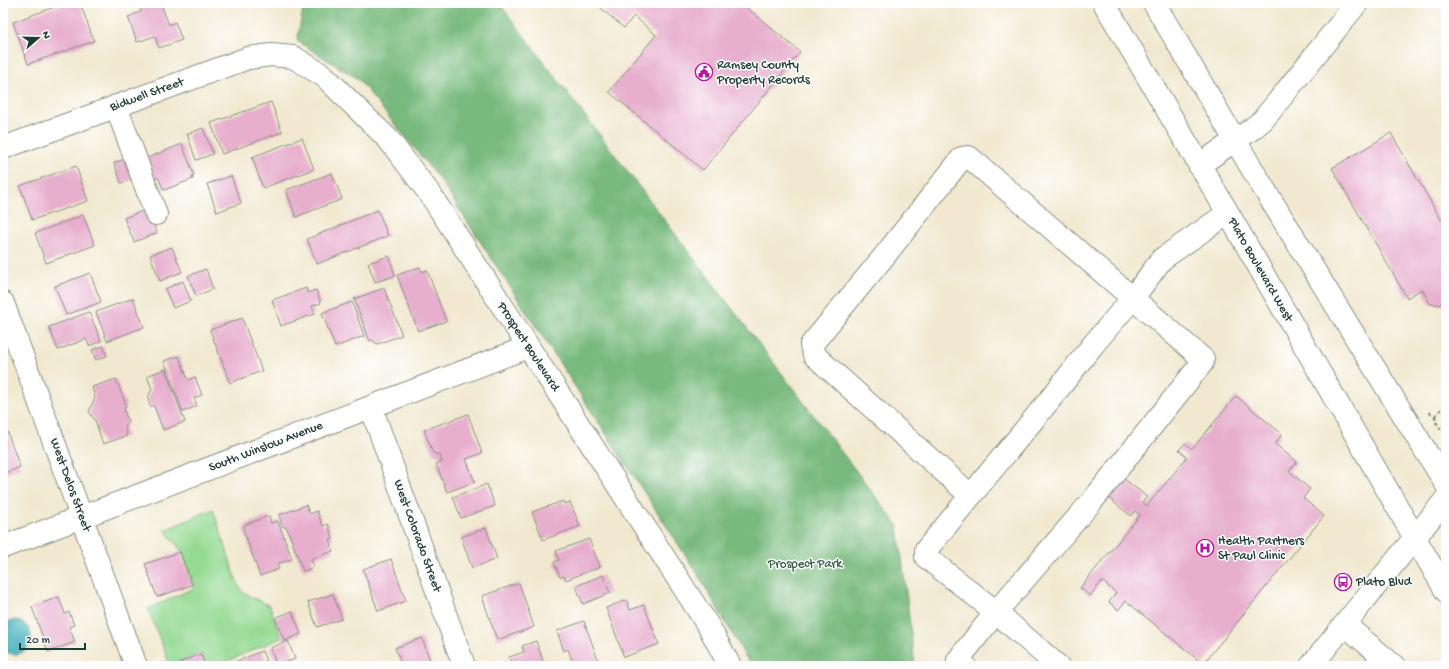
<svg xmlns="http://www.w3.org/2000/svg" width="1449" height="669" font-family="'Gochi Hand',sans-serif">
	<style>
		.green { fill: #95da93; stroke: #5a8c64 }
		.forest { fill: #78ba7d; stroke: #4c7c58 }
		.water { fill: #3dadb9; stroke: #2e7576 }
		.building { fill: #e7aece }
		.lines { fill: none; stroke-linecap: round; stroke-linejoin: round }
		.minor-casing { stroke: #889282; stroke-width: 24 }
		.major-casing { stroke: #889282; stroke-width: 24 }
		.path { stroke: #889282; stroke-width: 2.5; stroke-dasharray: 3 3; stroke-linecap: butt }
		.minor { stroke: #fff; stroke-width: 22 }
		.major { stroke: #fff; stroke-width: 22 }
		.labels { text-anchor: middle; dominant-baseline: central; stroke-width: 3; stroke-linejoin: round; paint-order: stroke }
		.poi-label { font-size: 13px; fill: #1f3d34; stroke: #fff; text-anchor: start }
		.street-label { font-size: 13px; fill: #1f3d34; stroke: #fff }
		.park-label { font-size: 13px; fill: #3c644c; stroke: #fff }
	</style>
	<rect width="100%" height="100%" fill="#fff"/>
	<filter id="ink" filterUnits="userSpaceOnUse"><feTurbulence type="fractalNoise" baseFrequency=".025" numOctaves="2"/><feDisplacementMap in="SourceGraphic" scale="8" xChannelSelector="R" yChannelSelector="G"/><feConvolveMatrix kernelMatrix="1 2 1 2 8 2 1 2 1" color-interpolation-filters="sRGB"/></filter>
	<filter id="wash" filterUnits="userSpaceOnUse"><feTurbulence type="fractalNoise" baseFrequency=".012" numOctaves="4" result="noise"/><feDisplacementMap in="SourceGraphic" scale="16" xChannelSelector="R" yChannelSelector="G"/><feGaussianBlur stdDeviation="0.9" result="paint"/><feColorMatrix in="noise" values="0 0 0 0 0 0 0 0 0 0 0 0 0 0 0 0 0 1.4 0 .05"/><feComposite in="paint" operator="in"/></filter>
	<g filter="url(#wash)">
		<rect width="100%" height="100%" fill="#f1e8cf"/>
		<!-- green -->
		<path class="green" d="M 213,509 L 236,579 L 242,592 L 270,606 L 281,638 L 216,666 L 207,666 L 201,654 L 170,665 L 148,609 L 194,588 L 183,553 L 165,530 Z"/>
		<!-- forest -->
		<path class="forest" d="M 304,3 L 499,3 L 898,526 L 915,666 L 751,666 L 697,573 L 440,180 L 358,79 L 297,41 Z"/>
		<!-- water -->
		<path class="water" d="M 16,620 C 46,629 26,667 3,650 L 3,624 L 10,621 Z"/>
		<g id="blocks">
			<!-- building -->
			<path class="building" d="M 66,3 L 80,3 L 94,41 L 28,64 L 13,22 Z
				M 137,3 L 172,3 L 162,7 L 169,25 L 175,22 L 182,40 L 159,48 L 155,36 L 137,42 L 128,17 L 142,11 L 139,8 Z
				M 595,3 L 741,3 L 800,52 L 703,170 L 609,92 L 656,35 L 634,16 L 624,28 Z
				M 271,102 L 282,132 L 222,154 L 211,123 Z
				M 203,128 L 213,154 L 196,160 L 187,134 Z
				M 1391,133 L 1441,220 L 1446,221 L 1446,305 L 1430,304 L 1422,289 L 1407,298 L 1332,168 Z
				M 302,138 L 314,169 L 263,188 L 252,157 Z
				M 182,144 L 194,175 L 192,176 L 193,179 L 164,190 L 158,177 L 155,179 L 147,158 Z
				M 132,156 L 139,177 L 121,183 L 114,163 Z
				M 76,166 L 88,201 L 32,220 L 20,186 Z
				M 332,173 L 342,199 L 296,217 L 286,190 Z
				M 231,176 L 241,203 L 217,212 L 207,184 Z
				M 147,209 L 157,233 L 134,242 L 124,218 Z
				M 378,210 L 388,236 L 317,264 L 307,239 Z
				M 83,215 L 95,245 L 46,263 L 35,233 Z
				M 172,247 L 182,272 L 160,281 L 150,255 Z
				M 389,256 L 395,276 L 375,282 L 368,263 Z
				M 420,267 L 422,272 L 427,270 L 446,321 L 418,331 L 397,275 Z
				M 206,269 L 213,289 L 196,296 L 188,276 Z
				M 90,273 L 101,302 L 66,315 L 55,286 Z
				M 183,281 L 191,301 L 173,308 L 165,289 Z
				M 306,288 L 307,293 L 316,290 L 321,303 L 312,306 L 315,314 L 281,326 L 272,300 Z
				M 384,288 L 402,335 L 377,344 L 373,340 L 370,341 L 354,299 Z
				M 133,298 L 144,327 L 107,341 L 96,312 Z
				M 352,302 L 364,336 L 335,347 L 322,313 Z
				M 89,312 L 101,341 L 89,346 L 86,339 L 58,350 L 49,327 Z
				M 242,318 L 262,371 L 230,383 L 210,330 Z
				M 103,346 L 107,356 L 96,360 L 92,350 Z
				M 179,356 L 188,380 L 195,377 L 202,395 L 194,398 L 197,406 L 183,412 L 164,361 Z
				M 165,369 L 185,422 L 163,430 L 154,406 L 150,406 L 148,398 L 152,389 L 147,376 Z
				M 116,379 L 126,405 L 124,410 L 128,422 L 125,428 L 127,436 L 103,444 L 95,420 L 89,412 L 95,397 L 92,387 Z
				M 1236,396 L 1282,434 L 1275,444 L 1297,462 L 1289,471 L 1310,489 L 1303,498 L 1324,516 L 1203,664 L 1126,601 L 1118,610 L 1109,602 L 1116,593 L 1102,581 L 1090,596 L 1080,588 L 1140,515 L 1135,511 L 1131,516 L 1107,497 L 1123,478 L 1147,497 L 1142,502 L 1147,506 L 1187,457 L 1179,450 L 1185,443 L 1192,449 Z
				M 468,414 L 482,453 L 466,459 L 475,482 L 447,492 L 436,464 L 442,462 L 440,455 L 433,453 L 424,430 Z
				M 7,431 L 20,467 L 3,474 L 3,432 Z
				M 487,484 L 495,506 L 461,518 L 453,497 Z
				M 563,501 L 564,504 L 570,502 L 580,526 L 543,540 L 532,512 Z
				M 306,505 L 310,514 L 317,511 L 323,526 L 328,524 L 333,539 L 330,540 L 333,551 L 311,559 L 314,567 L 303,571 L 287,528 L 282,526 L 279,515 Z
				M 269,516 L 271,523 L 278,521 L 292,559 L 277,564 L 279,569 L 260,576 L 244,532 L 244,525 Z
				M 486,528 L 497,559 L 472,568 L 461,537 Z
				M 589,539 L 600,567 L 566,580 L 564,576 L 560,577 L 554,562 L 559,560 L 556,551 Z
				M 180,552 L 192,585 L 157,597 L 145,564 Z
				M 391,559 L 406,601 L 378,611 L 363,569 Z
				M 603,575 L 610,593 L 583,604 L 576,586 Z
				M 519,583 L 534,627 L 497,640 L 482,596 Z
				M 333,594 L 342,619 L 317,627 L 308,602 Z
				M 59,597 L 65,614 L 69,612 L 74,625 L 69,627 L 75,642 L 48,652 L 32,607 Z
				M 626,600 L 630,610 L 644,605 L 659,644 L 624,657 L 606,608 Z
				M 292,611 L 301,634 L 284,641 L 275,618 Z
				M 584,621 L 600,666 L 574,666 L 568,649 L 564,651 L 557,631 Z
				M 422,638 L 432,666 L 402,666 L 395,648 Z
				M 288,641 L 295,659 L 277,666 L 270,648 Z
				M 536,641 L 545,666 L 499,666 L 511,662 L 509,657 L 524,652 L 522,646 Z
				M 262,651 L 268,666 L 225,666 Z
				M 201,654 L 205,666 L 181,666 L 180,662 Z"/>
		</g>
	</g>
	<g filter="url(#ink)">
		<use href="#blocks" fill-opacity="0" stroke="#889282" stroke-width="1"/>
		<g class="lines">
			<defs>
				<path id="minor" d="M 1104,3 L 1228,213 L 1415,538
					M 1154,3 L 1258,179 L 1446,484
					M 116,106 L 156,214
					M 3,148 L 248,58 L 271,55 L 293,57 L 324,76 L 389,140 L 430,194 L 709,627 L 730,666
					M 1199,165 L 1252,129 L 1263,120 L 1357,3
					M 3,303 L 136,666
					M 371,407 L 464,666
					M 970,495 L 814,355 L 811,345 L 886,254 L 962,158 L 969,157 L 1203,359 L 1202,363 L 1093,500 L 996,612 L 926,557 L 926,550 L 1052,397 L 1092,346 L 1132,299 L 1162,259 L 1228,213
					M 3,547 L 528,347
					M 1345,625 L 1394,666
					M 965,666 L 958,660 L 996,612 L 1058,666"/>
				<path id="major" d="M 1415,538 L 1446,591
					M 1311,666 L 1446,499"/>
			</defs>
			<!-- minor casing -->
			<use href="#minor" class="minor-casing"/>
			<!-- major casing -->
			<use href="#major" class="major-casing"/>
			<!-- path -->
			<path class="path" d="M 1429,412 L 1435,416
				M 1435,416 L 1436,422 L 1441,430
				M 1435,416 L 1446,404"/>
			<!-- minor -->
			<use href="#minor" class="minor"/>
			<!-- major -->
			<use href="#major" class="major"/>
		</g>
	</g>
	<!-- icons -->
	<defs>
		<symbol id="civic-ring" viewBox="-11 -11 22 22"><circle r="9.5" fill="#fff" stroke="#b5179e" stroke-width="1.5"/><path d="M-.6-6.5H3V-4.5H.6V-3L4-1V1h2V6H-6V1h2V-1L-.6-3ZM-1.2 2.5V6h2.4V2.5Z" fill="#b5179e"/></symbol>
		<symbol id="hospital-ring" viewBox="-11 -11 22 22"><circle r="9.5" fill="#fff" stroke="#b5179e" stroke-width="1.5"/><path d="M-5-5h3v3.5h4V-5h3V5h-3V1.5h-4V5h-3Z" fill="#b5179e"/></symbol>
		<symbol id="bus-ring" viewBox="-11 -11 22 22"><circle r="9.5" fill="#fff" stroke="#b5179e" stroke-width="1.5"/><path d="M-5-6H5V4H4V6H2V4H-2V6H-4V4H-5ZM-3.5-4V0h7V-4ZM-3.5 1.2v1.5H-2V1.2ZM2 1.2v1.5H3.5V1.2Z" fill="#b5179e"/></symbol>
	</defs>
	<g fill-rule="evenodd">
		<use href="#civic-ring" x="694" y="62" width="20" height="20"/>
		<use href="#hospital-ring" x="1195" y="538" width="20" height="20"/>
		<use href="#bus-ring" x="1333" y="572" width="20" height="20"/>
	</g>
	<g class="labels">
		<!-- poi labels -->
		<g class="poi-label">
			<text x="717" y="65">Ramsey County<tspan x="717" dy="15">Property Records</tspan></text>
			<text x="1218" y="541">Health Partners<tspan x="1218" dy="15">St Paul Clinic</tspan></text>
			<text x="1356" y="582">Plato Blvd</text>
		</g>
		<!-- street labels -->
		<g class="street-label">
			<text transform="translate(147 95) rotate(-20)">Bidwell Street</text>
			<text transform="translate(1260 270) rotate(60)">Plato Boulevard West</text>
			<text transform="translate(528 347) rotate(57)">Prospect Boulevard</text>
			<text transform="translate(266 447) rotate(-21)">South Winslow Avenue</text>
			<text transform="translate(70 485) rotate(70)">West Delos Street</text>
			<text transform="translate(417 536) rotate(70)">West Colorado Street</text>
		</g>
		<!-- park labels -->
		<g class="park-label">
			<text x="805" y="564">Prospect Park</text>
		</g>
	</g>
	<!-- margin -->
	<rect width="1449" height="669" fill="none" stroke="#fff" stroke-width="16"/>
	<!-- north arrow -->
	<g transform="translate(38 38) rotate(70)" stroke="#ffffff" stroke-width="3" paint-order="stroke">
	<path d="M0-3L7 15L0 10L-7 15Z" fill="#1f3d34"/>
	<text y="-6" font-size="11" font-weight="bold" text-anchor="middle" fill="#1f3d34">N</text>
	</g>
	<!-- scale -->
	<path d="M20 643v6h65v-6" fill="none" stroke="#1f3d34" stroke-width="2"/>
	<text x="26" y="643" font-size="12" fill="#1f3d34" stroke="#ffffff" stroke-width="3" paint-order="stroke">20 m</text>
</svg>
